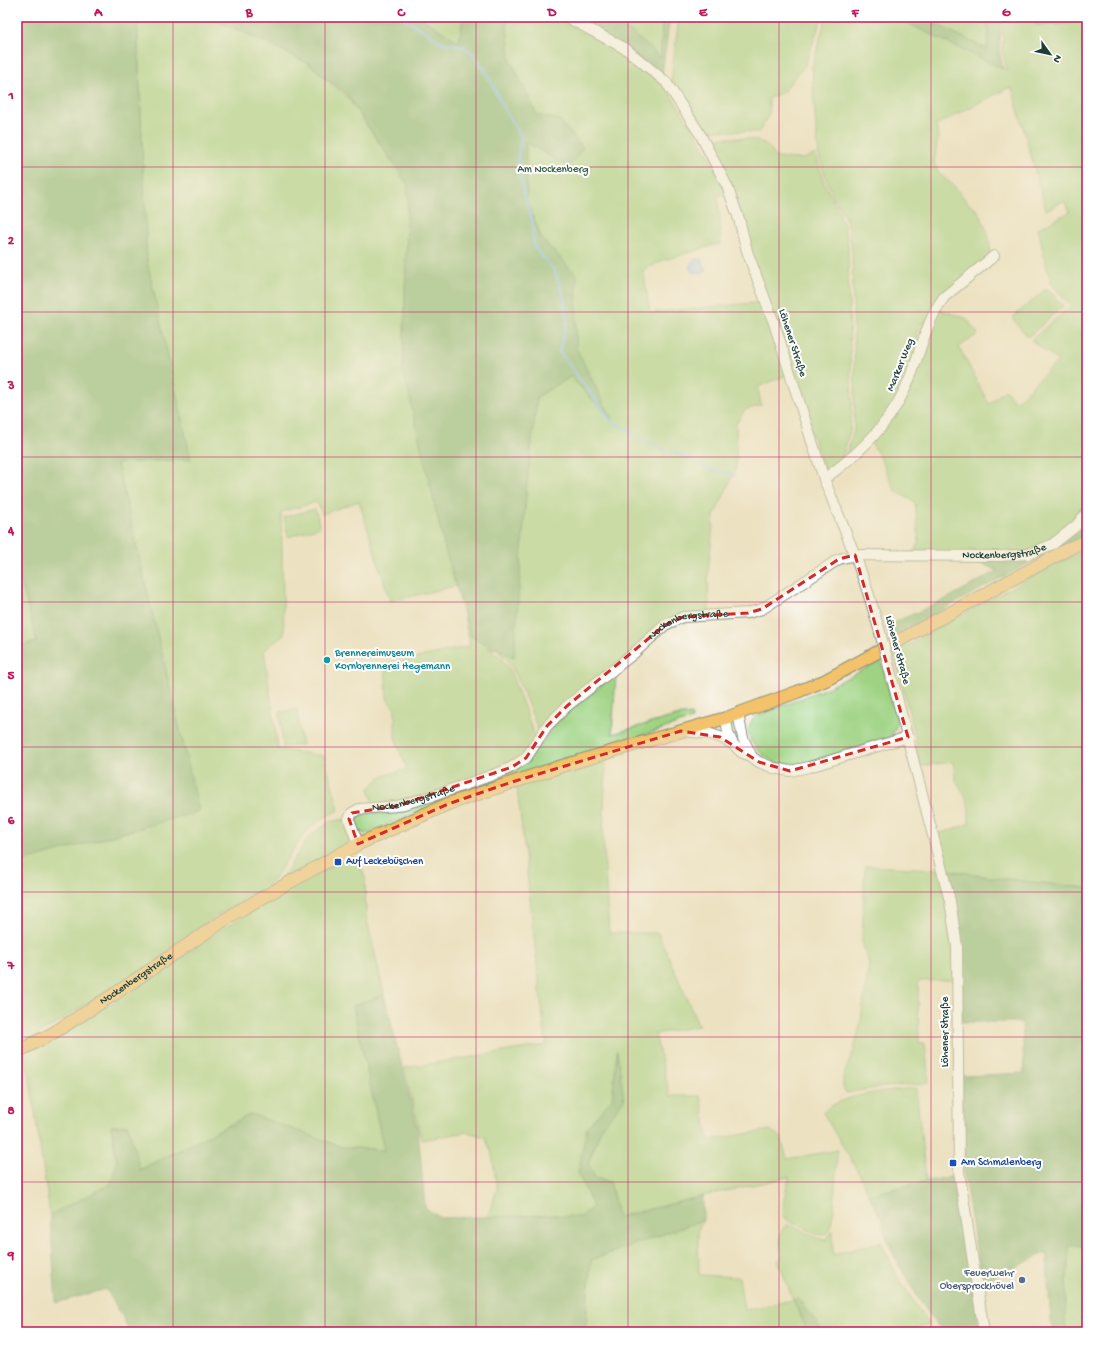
<svg xmlns="http://www.w3.org/2000/svg" width="1104" height="1349" font-family="'Gochi Hand',sans-serif">
	<style>
		.green { fill: #9fd383; stroke: #5f885c; fill-rule: evenodd }
		.forest { fill: #7fb571; stroke: #4f7952 }
		.water { fill: #7ebcf2; stroke: #4e7c93 }
		.lines { fill: none; stroke-linecap: round; stroke-linejoin: round }
		.stream { stroke: #7ebcf2; stroke-width: 2.5 }
		.minor-casing { stroke: #868f7a; stroke-width: 12 }
		.major-casing { stroke: #868f7a; stroke-width: 14 }
		.minor { stroke: #fff; stroke-width: 10 }
		.major { stroke: #f3c26a; stroke-width: 12 }
		.minor-bridge-casing { stroke: #868f7a; stroke-width: 12; stroke-linecap: butt }
		.minor-bridge { stroke: #fff; stroke-width: 10 }
		.marked { fill: none; stroke: #d62828; stroke-width: 3; stroke-dasharray: 8 5; stroke-linejoin: round }
		.grid { fill: none; stroke: #c2185b; stroke-width: 1; stroke-opacity: 0.55 }
		.culture-dot { fill: #0f9aa8; stroke: #fff; stroke-width: 1.5 }
		.transit-dot { fill: #1a4fb4; stroke: #fff; stroke-width: 1.5 }
		.service-dot { fill: #5c6f8a; stroke: #fff; stroke-width: 1.5 }
		.labels { text-anchor: middle; dominant-baseline: central; stroke-width: 4; stroke-linejoin: round; paint-order: stroke }
		.park-label { font-size: 11px; fill: #3f6248; stroke: #fff }
		.street-label { font-size: 11px; fill: #1f3d34; stroke: #fff }
		.culture-label { font-size: 11px; fill: #0d838f; stroke: #fff; text-anchor: start }
		.transit-label { font-size: 11px; fill: #164399; stroke: #fff; text-anchor: start }
		.service-label { font-size: 11px; fill: #4e5e75; stroke: #fff; text-anchor: end }
		.neatline { fill: none; stroke: #c2185b; stroke-width: 1.5 }
		.grid-label { font-size: 13px; text-anchor: middle; font-weight: bold; fill: #c2185b }
	</style>
	<rect width="100%" height="100%" fill="#fff"/>
	<filter id="ink" filterUnits="userSpaceOnUse"><feTurbulence type="fractalNoise" baseFrequency=".025" numOctaves="2"/><feDisplacementMap in="SourceGraphic" scale="8" xChannelSelector="R" yChannelSelector="G"/><feConvolveMatrix kernelMatrix="1 2 1 2 8 2 1 2 1" color-interpolation-filters="sRGB"/></filter>
	<filter id="wash" filterUnits="userSpaceOnUse"><feTurbulence type="fractalNoise" baseFrequency=".012" numOctaves="4" result="noise"/><feDisplacementMap in="SourceGraphic" scale="16" xChannelSelector="R" yChannelSelector="G"/><feGaussianBlur stdDeviation="0.9" result="paint"/><feColorMatrix in="noise" values="0 0 0 0 0 0 0 0 0 0 0 0 0 0 0 0 0 1.4 0 .05"/><feComposite in="paint" operator="in"/></filter>
	<g filter="url(#wash)">
		<rect width="100%" height="100%" fill="#ece1c1"/>
		<!-- green -->
		<path class="green" d="M 137,17 L 208,17 L 263,41 L 309,64 L 348,98 L 408,185 L 403,370 L 404,373 L 420,188 L 388,134 L 269,17 L 561,17 L 620,49 L 664,84 L 707,152 L 729,195 L 718,195 L 721,243 L 664,260 L 643,270 L 650,313 L 763,302 L 787,375 L 758,387 L 761,405 L 745,410 L 736,424 L 736,469 L 714,516 L 708,574 L 709,613 L 683,615 L 540,734 L 516,675 L 507,659 L 499,653 L 500,650 L 514,657 L 514,651 L 488,648 L 500,657 L 509,668 L 536,739 L 523,756 L 510,765 L 432,794 L 374,806 L 369,788 L 380,777 L 407,769 L 395,738 L 395,709 L 387,699 L 385,665 L 470,646 L 439,487 L 427,469 L 445,549 L 456,586 L 390,601 L 359,501 L 322,514 L 317,502 L 281,512 L 284,635 L 264,650 L 278,749 L 324,756 L 339,810 C 327,816 315,822 306,832 C 292,848 283,869 269,885 L 212,919 L 160,958 L 114,988 L 89,1002 L 56,1024 L 17,1045 L 17,854 L 25,861 L 199,811 L 117,463 L 190,459 L 147,261 ZM 564,367 L 578,385 L 570,377 L 537,397 L 526,493 L 518,598 L 533,400 Z
			M 574,17 L 662,17 L 661,58 L 647,57 Z
			M 679,17 L 822,17 L 805,65 L 783,92 L 769,98 L 769,114 L 759,132 L 708,130 L 671,81 Z
			M 826,17 L 894,17 L 1007,70 L 1002,51 L 1004,19 L 1007,17 L 1028,17 L 1036,25 L 1058,25 L 1087,20 L 1087,508 L 1073,524 L 1051,542 L 1028,551 L 1000,554 L 913,553 L 919,542 L 915,502 L 895,491 L 881,459 L 871,442 L 893,414 L 905,395 L 938,309 L 966,318 L 978,334 L 959,347 L 989,404 L 1005,390 L 1016,402 L 1058,361 L 1031,340 L 1071,306 L 1051,283 L 1044,257 L 1039,231 L 1037,229 L 1070,212 L 1064,201 L 1046,210 L 1012,88 L 1008,88 L 936,125 L 938,136 L 934,163 L 939,173 L 956,188 L 967,202 L 978,211 L 988,233 L 990,246 L 990,252 L 981,265 L 941,298 L 937,305 L 927,325 L 921,323 L 916,336 L 923,339 C 916,356 911,375 903,391 C 890,416 866,445 844,463 L 854,430 L 855,390 L 852,251 L 850,233 L 846,219 L 833,196 L 825,176 L 819,155 L 816,130 L 812,67 Z
			M 921,17 L 984,17 L 989,34 L 987,49 Z
			M 720,138 C 732,138 757,137 767,145 C 771,148 774,154 776,158 L 803,159 L 816,154 C 819,165 821,175 825,184 C 835,207 846,221 848,246 L 850,353 L 852,403 L 850,431 L 840,466 L 824,469 L 711,147 L 714,140 Z
			M 1047,288 L 1063,306 L 1028,337 L 1012,318 Z
			M 315,509 L 320,527 L 288,537 L 284,517 Z
			M 1087,548 L 1087,888 L 996,878 L 949,870 L 937,834 L 969,824 L 969,808 L 966,797 L 956,781 L 953,762 L 920,766 L 915,736 L 894,653 L 1006,590 Z
			M 17,566 L 37,642 L 17,647 Z
			M 881,661 L 897,721 C 897,727 893,735 887,739 C 880,743 870,744 863,746 C 844,752 799,770 780,764 C 768,761 759,752 752,742 C 746,733 748,724 755,717 L 829,687 Z
			M 616,674 L 612,734 L 676,716 L 691,714 L 692,719 L 430,807 L 365,834 L 358,831 L 356,824 L 357,818 L 363,814 L 397,810 L 511,772 L 543,740 L 559,720 Z
			M 297,709 L 302,745 L 283,747 L 280,712 Z
			M 606,760 L 603,836 L 609,933 L 658,933 L 699,1026 L 655,1034 L 670,1096 L 700,1096 L 709,1140 L 770,1130 L 781,1137 L 787,1159 L 838,1150 C 834,1175 837,1203 830,1228 C 829,1231 827,1233 824,1235 C 815,1235 808,1230 801,1226 C 797,1224 790,1223 787,1220 C 778,1211 788,1187 789,1177 L 703,1196 L 618,1217 L 610,1182 L 595,1178 L 588,1164 L 601,1129 L 624,1100 L 617,1053 L 612,1099 L 587,1127 L 578,1173 L 593,1207 L 580,1217 L 554,1215 L 488,1217 L 497,1189 L 492,1154 L 485,1137 L 467,1132 L 422,1140 L 404,1068 L 546,1045 L 525,855 L 517,787 Z
			M 344,819 L 351,843 L 298,871 L 279,882 L 308,838 L 329,822 Z
			M 353,857 L 358,861 L 365,877 L 366,916 L 384,994 L 353,1006 L 384,1150 L 342,1147 L 251,1114 L 139,1170 L 128,1125 L 111,1126 L 117,1162 L 111,1184 L 50,1215 L 29,1072 L 25,1063 L 17,1067 L 17,1059 L 131,992 L 215,933 L 309,878 L 337,863 Z
			M 865,866 L 938,869 L 946,903 L 954,947 L 955,980 L 918,981 L 919,1044 L 925,1044 L 929,1083 L 876,1088 L 846,1093 L 843,1087 L 843,1077 L 853,1053 L 860,1026 L 869,963 L 862,942 Z
			M 916,1088 L 926,1181 L 869,1195 L 860,1175 L 823,1113 C 838,1094 893,1090 916,1088 Z
			M 703,1220 L 698,1230 L 699,1275 L 739,1277 L 744,1310 L 793,1300 L 778,1260 L 782,1257 C 781,1246 776,1232 787,1225 C 800,1228 811,1237 825,1240 L 833,1230 L 833,1255 L 881,1242 L 898,1278 L 929,1325 L 905,1332 L 823,1332 L 798,1299 L 793,1300 L 808,1332 L 585,1332 L 591,1260 Z
			M 1069,1244 L 1087,1247 L 1087,1332 L 1066,1332 L 1065,1320 Z"/>
		<!-- forest -->
		<path class="forest" d="M 17,17 L 137,17 L 147,261 L 191,459 L 117,463 L 199,811 L 25,861 L 17,854 L 17,647 L 37,642 L 17,566 Z
			M 208,17 L 420,17 L 459,42 L 463,17 L 509,17 L 507,25 L 510,58 L 537,115 L 560,120 L 583,148 L 568,167 L 526,142 L 527,201 L 542,239 L 577,275 L 576,348 L 612,419 L 570,377 L 537,397 L 526,493 L 514,657 L 471,637 L 445,549 L 403,370 L 408,185 L 346,94 L 309,64 L 263,41 Z
			M 599,17 L 632,32 L 661,58 L 662,17 L 670,17 L 662,74 L 586,23 Z
			M 894,17 L 921,17 L 987,49 L 989,30 L 986,17 L 1007,17 L 1002,21 L 999,50 L 1003,69 Z
			M 1028,17 L 1087,17 L 1087,20 L 1058,25 L 1036,25 Z
			M 1087,525 L 1087,535 L 1042,556 L 890,638 L 886,626 L 942,601 L 998,571 L 976,561 L 1004,560 L 1058,544 Z
			M 949,870 L 996,878 L 1087,888 L 1087,1247 L 1069,1244 L 1065,1320 L 1066,1332 L 1052,1332 L 1048,1284 L 1047,1252 L 982,1283 L 964,1175 L 962,1076 L 1024,1073 L 1022,1022 L 962,1022 L 959,930 Z
			M 384,994 L 418,1131 L 425,1207 L 440,1218 L 554,1215 L 580,1217 L 593,1207 L 578,1173 L 587,1127 L 612,1099 L 617,1050 L 624,1100 L 601,1129 L 588,1164 L 595,1178 L 610,1182 L 618,1217 L 703,1196 L 703,1220 L 591,1260 L 585,1332 L 129,1332 L 123,1317 L 106,1289 L 56,1303 L 50,1215 L 111,1184 L 117,1162 L 111,1126 L 128,1125 L 140,1170 L 251,1114 L 342,1147 L 384,1150 L 353,1006 Z
			M 957,1176 L 980,1332 L 943,1332 C 924,1309 909,1283 895,1257 C 890,1247 887,1236 882,1226 L 884,1225 L 869,1195 L 926,1181 Z
			M 799,1299 L 823,1332 L 808,1332 L 793,1300 Z"/>
		<!-- water -->
		<path class="water" d="M 695,259 L 701,259 L 706,272 L 702,273 L 692,272 L 689,268 L 691,263 Z"/>
		<g class="lines">
			<!-- stream -->
			<path class="stream" d="M 402,17 L 443,43 L 463,46 L 472,53 L 485,70 L 504,109 L 521,136 L 517,164 L 524,194 L 532,221 L 534,247 L 554,270 L 563,294 L 567,322 L 559,351 L 612,422 L 628,430 L 635,436 L 657,447 L 686,457 L 708,469 L 735,475"/>
		</g>
	</g>
	<g filter="url(#ink)">
		<g class="lines">
			<defs>
				<g id="minor">
					<path d="M 567,17 L 626,49 L 666,82 L 700,134 L 727,186 L 739,219 L 747,251 L 774,323 L 824,479 L 856,558 L 868,592 L 880,632"/>
					<path d="M 824,479 C 861,453 895,419 911,375 C 921,349 927,320 944,297 L 994,256"/>
					<path d="M 889,667 L 950,901 L 957,947 L 959,1171 L 984,1332"/>
					<path d="M 738,714 L 743,738 L 752,757"/>
					<path d="M 726,718 L 728,733 L 733,744"/>
					<path d="M 683,731 L 711,734 L 720,737 L 733,744 L 741,752 L 752,757 L 759,762 L 774,768 L 790,771 L 809,767 L 908,737"/>
					<path id="s1" d="M 358,844 L 349,819 L 352,813 L 359,809 L 397,806 L 433,796 L 501,772 L 512,767 L 526,758 L 547,726 L 567,706 L 633,654 L 665,625 L 683,617 L 748,613 L 762,609 L 839,559 L 855,555 L 1000,556 L 1029,554 L 1053,544 L 1076,526 L 1087,512"/>
				</g>
				<g id="major">
					<path id="s2" d="M 17,1052 L 53,1033 L 113,995 L 235,913 L 358,844 L 448,804 L 562,766 L 726,718 L 797,692 L 826,680 L 848,668 L 1072,547 L 1087,541"/>
				</g>
			</defs>
			<!-- minor casing -->
			<use href="#minor" class="minor-casing"/>
			<!-- major casing -->
			<use href="#major" class="major-casing"/>
			<!-- minor -->
			<use href="#minor" class="minor"/>
			<!-- major -->
			<use href="#major" class="major"/>
			<defs>
				<path id="minor-bridge" d="M 880,632 L 889,667"/>
			</defs>
			<!-- minor-bridge casing -->
			<use href="#minor-bridge" class="minor-bridge-casing"/>
			<!-- minor-bridge -->
			<use href="#minor-bridge" class="minor-bridge"/>
		</g>
	</g>
	<!-- marked area -->
	<path d="M0 0H1104V1349H0ZM 855,555 L 908,737 L 790,771 L 759,762 L 720,737 L 681,731 L 512,782 L 448,804 L 358,844 L 349,819 L 352,813 L 397,806 L 512,767 L 526,758 L 547,726 L 567,706 L 665,625 L 683,617 L 748,613 L 762,609 L 839,559 Z" fill="#ece1c1" fill-opacity=".55" fill-rule="evenodd"/>
	<path class="marked" d="M 855,555 L 908,737 L 790,771 L 759,762 L 720,737 L 681,731 L 512,782 L 448,804 L 358,844 L 349,819 L 352,813 L 397,806 L 512,767 L 526,758 L 547,726 L 567,706 L 665,625 L 683,617 L 748,613 L 762,609 L 839,559 Z"/>
	<!-- grid -->
	<path class="grid" d="M 173,17 L 173,1332M 325,17 L 325,1332M 476,17 L 476,1332M 628,17 L 628,1332M 779,17 L 779,1332M 931,17 L 931,1332M 17,167 L 1087,167M 17,312 L 1087,312M 17,457 L 1087,457M 17,602 L 1087,602M 17,747 L 1087,747M 17,892 L 1087,892M 17,1037 L 1087,1037M 17,1182 L 1087,1182"/>
	<!-- markers -->
	<circle class="culture-dot" cx="327" cy="660" r="4"/>
	<g class="transit-dot">
		<rect x="334" y="858" width="8" height="8" rx="2"/>
		<rect x="949" y="1159" width="8" height="8" rx="2"/>
	</g>
	<circle class="service-dot" cx="1022" cy="1280" r="4"/>
	<g class="labels">
		<!-- park labels -->
		<g class="park-label">
			<text x="553" y="170">Am Nockenberg</text>
		</g>
		<!-- street labels -->
		<g class="street-label">
			<text transform="translate(792 343) rotate(72)">Löhener Straße</text>
			<text transform="translate(901 365) rotate(-68)">Marker Weg</text>
			<text stroke="none"><textPath href="#s1" startOffset="769">Nockenbergstraße</textPath></text>
			<text stroke="none"><textPath href="#s1" startOffset="434">Nockenbergstraße</textPath></text>
			<text transform="translate(897 650) rotate(75)">Löhener Straße</text>
			<text stroke="none"><textPath href="#s1" startOffset="97">Nockenbergstraße</textPath></text>
			<text stroke="none"><textPath href="#s2" startOffset="140">Nockenbergstraße</textPath></text>
			<text transform="translate(946 1032) rotate(-90)">Löhener Straße</text>
		</g>
		<!-- culture labels -->
		<g class="culture-label">
			<text x="335" y="654">Brennereimuseum<tspan x="335" dy="13">Kornbrennerei Hegemann</tspan></text>
		</g>
		<!-- transit labels -->
		<g class="transit-label">
			<text x="346" y="862">Auf Leckebüschen</text>
			<text x="961" y="1163">Am Schmalenberg</text>
		</g>
		<!-- service labels -->
		<g class="service-label">
			<text x="1014" y="1274">Feuerwehr<tspan x="1014" dy="13">Obersprockhövel</tspan></text>
		</g>
	</g>
	<!-- margin -->
	<rect width="1104" height="1349" fill="none" stroke="#fff" stroke-width="44"/>
	<!-- north arrow -->
	<g transform="translate(1050 54) rotate(123)" stroke="#ffffff" stroke-width="3" paint-order="stroke">
	<path d="M0-3L7 15L0 10L-7 15Z" fill="#1f3d34"/>
	<text y="-6" font-size="11" font-weight="bold" text-anchor="middle" fill="#1f3d34">N</text>
	</g>
	<rect x="22" y="22" width="1060" height="1305" class="neatline"/>
	<g class="grid-label">
		<text x="98" y="16">A</text>
		<text x="249" y="16">B</text>
		<text x="401" y="16">C</text>
		<text x="552" y="16">D</text>
		<text x="703" y="16">E</text>
		<text x="855" y="16">F</text>
		<text x="1006" y="16">G</text>
		<text x="11" y="99">1</text>
		<text x="11" y="244">2</text>
		<text x="11" y="389">3</text>
		<text x="11" y="534">4</text>
		<text x="11" y="679">5</text>
		<text x="11" y="824">6</text>
		<text x="11" y="969">7</text>
		<text x="11" y="1114">8</text>
		<text x="11" y="1259">9</text>
	</g>
</svg>
